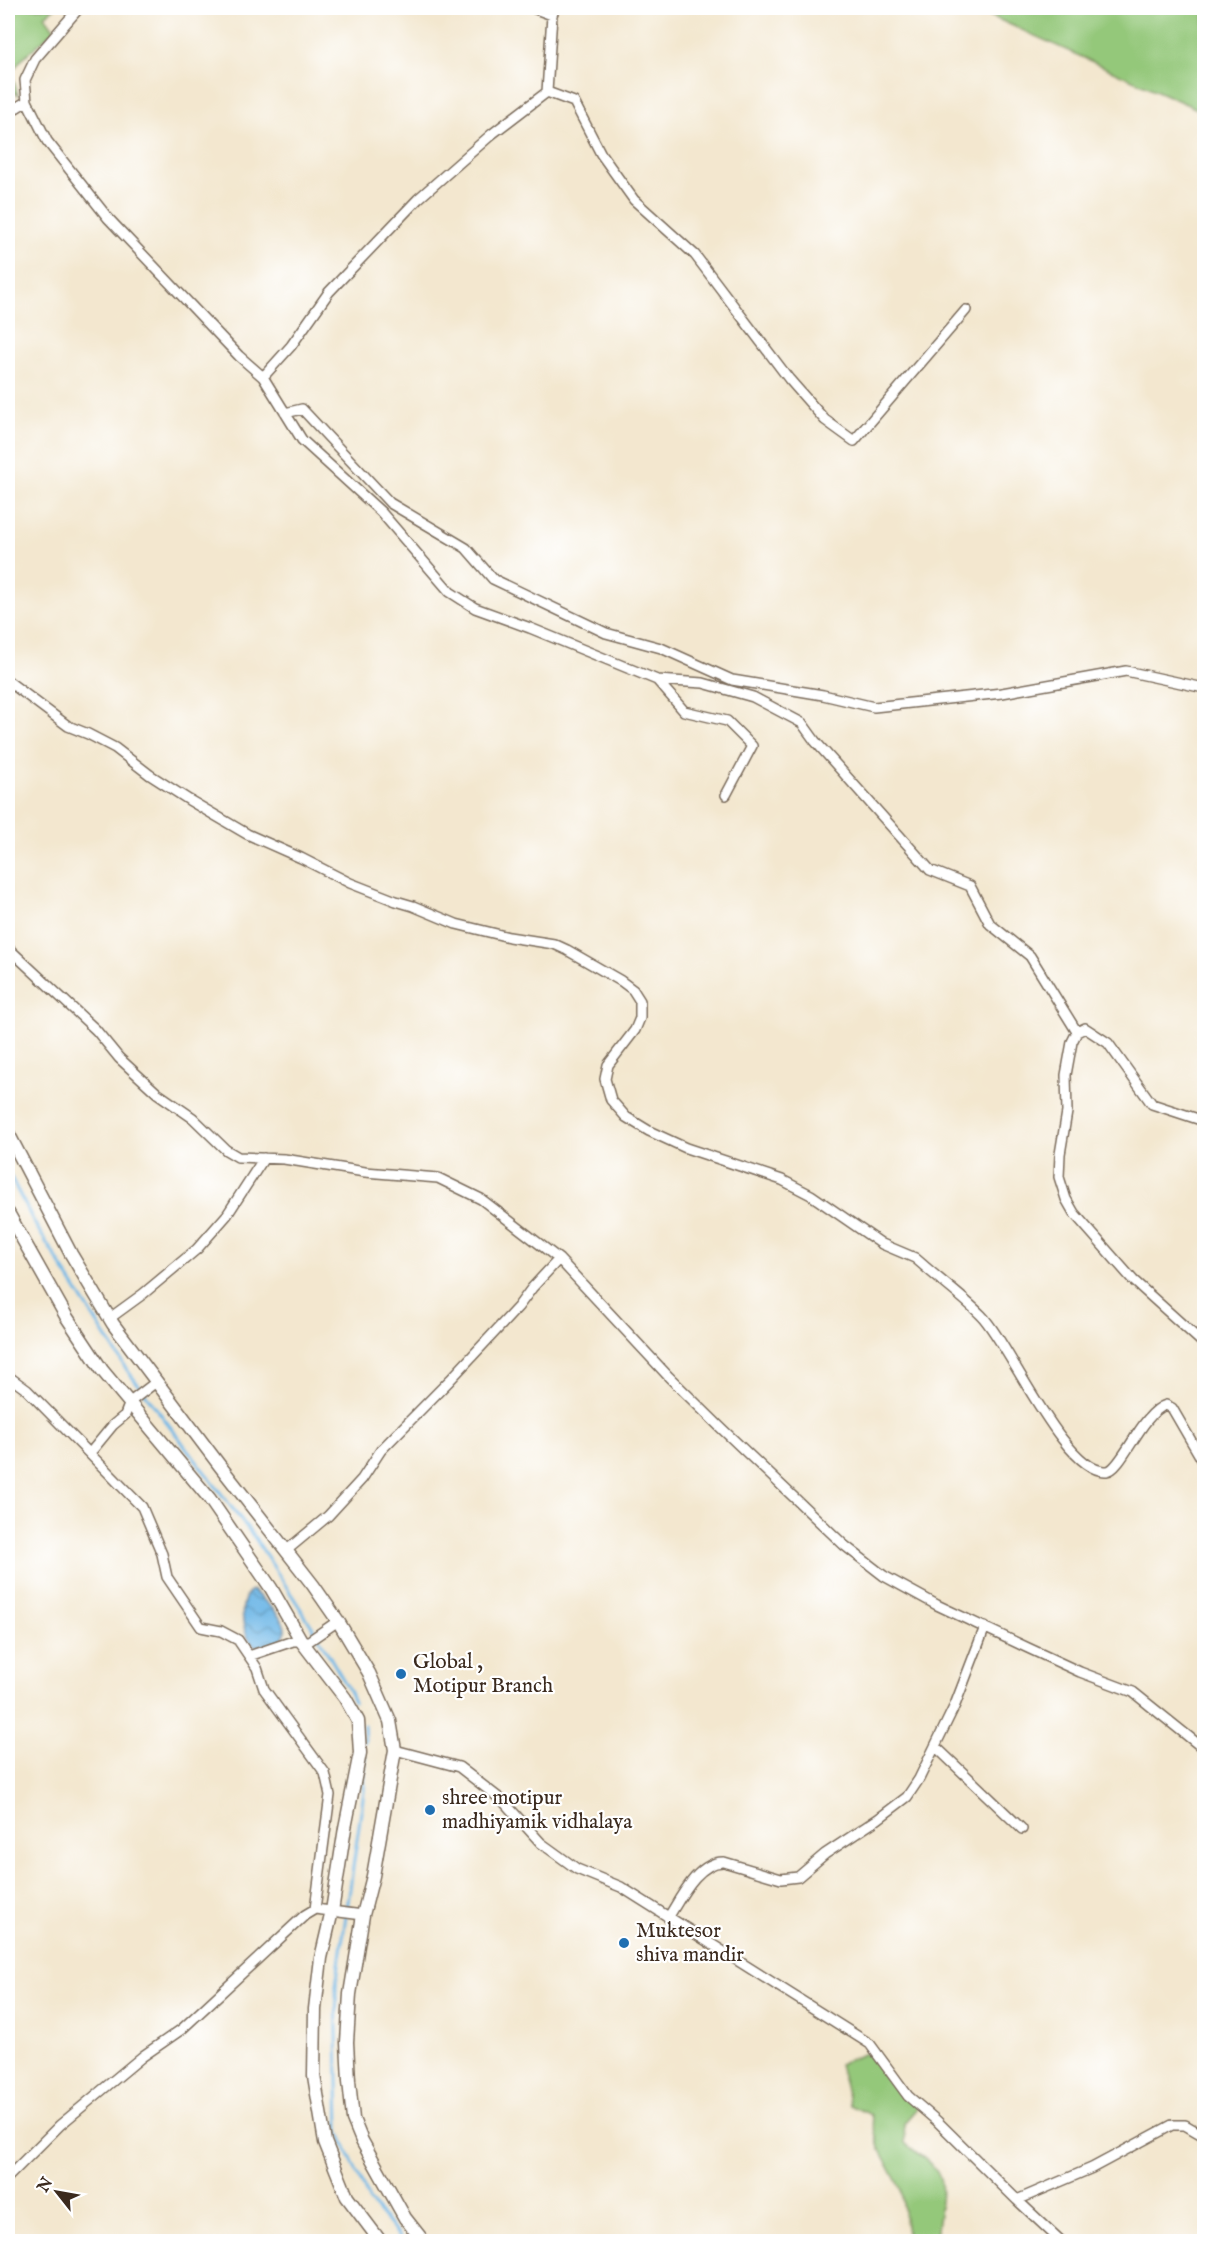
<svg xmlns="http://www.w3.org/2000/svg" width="1212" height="2249" font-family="'IM FELL English',serif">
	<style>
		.grass { fill: #94c87a; stroke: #68794c; stroke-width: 1.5 }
		.water { fill: url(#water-waves); stroke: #557182; stroke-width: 1.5 }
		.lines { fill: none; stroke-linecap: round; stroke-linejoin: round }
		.stream { stroke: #6fb8e7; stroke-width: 3 }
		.street-casing { stroke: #7b6c5c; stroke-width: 12 }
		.secondary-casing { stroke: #7b6c5c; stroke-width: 15 }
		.street { stroke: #fff; stroke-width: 9 }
		.secondary { stroke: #fff; stroke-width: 12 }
		.poi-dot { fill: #1f6fb2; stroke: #fff; stroke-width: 2 }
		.labels { text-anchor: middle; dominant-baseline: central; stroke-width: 4.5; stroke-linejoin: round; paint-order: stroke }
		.poi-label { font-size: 21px; fill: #3b2a1e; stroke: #fff; text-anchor: start }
	</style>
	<defs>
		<pattern id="water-waves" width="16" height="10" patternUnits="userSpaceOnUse" patternTransform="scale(1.5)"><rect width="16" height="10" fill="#6fb8e7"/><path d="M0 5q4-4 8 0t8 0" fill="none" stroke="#5c96bb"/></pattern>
	</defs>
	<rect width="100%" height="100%" fill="#fff"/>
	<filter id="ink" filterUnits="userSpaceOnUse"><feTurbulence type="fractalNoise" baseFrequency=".0167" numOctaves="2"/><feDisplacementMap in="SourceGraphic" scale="12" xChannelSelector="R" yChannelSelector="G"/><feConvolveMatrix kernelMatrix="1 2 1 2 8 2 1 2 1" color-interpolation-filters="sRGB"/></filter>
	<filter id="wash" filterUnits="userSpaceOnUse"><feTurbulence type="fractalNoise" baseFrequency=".008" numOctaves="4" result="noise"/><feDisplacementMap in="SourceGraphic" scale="24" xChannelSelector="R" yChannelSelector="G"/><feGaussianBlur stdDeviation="1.35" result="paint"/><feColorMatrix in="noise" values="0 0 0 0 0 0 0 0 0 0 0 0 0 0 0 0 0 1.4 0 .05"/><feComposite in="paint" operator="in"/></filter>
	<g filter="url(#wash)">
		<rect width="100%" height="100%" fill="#f3e7cf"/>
		<!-- grass -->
		<path class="grass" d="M 8,8 L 55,8 L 45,16 L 55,30 L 26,55 L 11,72 L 18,95 L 8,89 Z
			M 973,8 L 1204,8 L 1204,112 Z
			M 866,2053 L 917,2108 L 904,2123 L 905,2143 C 913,2150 932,2163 937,2172 C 949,2193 934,2219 937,2241 L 908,2241 L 901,2190 L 879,2148 L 871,2115 L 850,2105 L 839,2064 Z"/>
		<!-- water -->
		<path class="water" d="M 252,1590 C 263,1600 304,1630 275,1643 C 270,1645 262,1649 257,1647 C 242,1642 236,1598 252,1590 Z"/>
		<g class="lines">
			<!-- stream -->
			<path class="stream" d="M 8,1172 L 36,1226 L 127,1370 L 255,1538 L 313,1628 L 347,1686 L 354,1702
				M 364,1725 L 365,1742
				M 365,1757 L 364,1791 L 336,1985 L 339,2131 L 369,2200 L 404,2242"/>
		</g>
	</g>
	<g filter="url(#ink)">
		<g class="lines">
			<defs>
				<path id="street" d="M 533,8 L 552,15
					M 547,92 L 574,102 L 601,154 L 634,200 L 695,255 L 789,379 L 825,420 L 854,441 L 966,310
					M 27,101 L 25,80 L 35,59 L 79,8
					M 8,113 L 27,101 L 47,141 L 108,218 L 239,356 L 263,377 L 291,346 L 329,292 L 418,199 L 492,134 L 547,92 L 552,15 L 555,8
					M 263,377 L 302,440 L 381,512 L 450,592 L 475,608 L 530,628 L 657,680 L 703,683 L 753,697 L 802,723 L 815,741 L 930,870 L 970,886 L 990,924 L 1030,956 L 1077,1032 L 1085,1028 L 1108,1043 L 1152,1104 L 1204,1121
					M 285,413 L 302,409 L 390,503 L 466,548 L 493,579 L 606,633 L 661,648 L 732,680 L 823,695 L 874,707 L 1002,693 L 1126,671 L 1204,688
					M 657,680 L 684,711 L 727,721 L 752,746 L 726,795
					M 8,681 L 68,726 L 88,734 L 115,748 L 150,775 L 189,800 L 247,834 L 301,858 L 350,883 L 396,901 L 413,906 L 456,924 L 509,937 L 554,944 L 567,950 L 621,981 L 633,990 L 640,1001 L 640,1018 L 635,1030 L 608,1065 L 605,1079 L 611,1100 L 626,1117 L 649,1131 L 686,1148 L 782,1180 L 811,1195 L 882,1244 L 915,1258 L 922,1264 C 941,1281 963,1297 981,1315 C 1009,1343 1065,1475 1107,1471 C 1122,1470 1142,1412 1166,1405 L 1172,1408 L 1204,1463
					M 8,948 L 96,1030 L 119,1058 L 157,1093 L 193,1118 L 226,1150 L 238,1157 L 284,1159 L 365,1172 L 438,1178 L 481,1199 L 559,1259 L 669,1377 L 720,1427 L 844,1545 L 884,1576 L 937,1605 L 1028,1648 L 1080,1672 L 1133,1692 L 1204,1749
					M 1077,1032 L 1072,1042 L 1066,1075 L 1067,1112 L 1060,1154 L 1059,1177 L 1066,1199 L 1074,1213 L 1133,1280 L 1204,1344
					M 110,1318 L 143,1294 L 197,1249 L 227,1215 L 264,1158
					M 8,1379 L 12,1379 L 27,1390 L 142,1507 L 162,1554 L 167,1577 L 201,1627 L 221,1631 L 238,1640 L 257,1668 L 264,1689 L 325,1773 L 330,1795 L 315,1909
					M 90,1453 L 113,1425 L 125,1415 L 130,1402 L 156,1382
					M 287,1550 L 328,1516 L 362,1479 L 381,1450 L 450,1380 L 518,1307 L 532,1288 L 559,1259
					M 249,1656 L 293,1641 L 309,1641 L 338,1621
					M 935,1746 L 1022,1829
					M 395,1750 L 459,1767 L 503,1801 L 541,1843 L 577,1869 L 621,1887 L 870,2044 L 908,2096 L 937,2121 L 1017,2200 L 1092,2168 L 1172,2125 L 1185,2125 L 1204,2136
					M 668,1918 C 680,1899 698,1861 724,1862 L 781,1879 L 798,1877 L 825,1854 L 878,1819 L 907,1797 L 919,1779 L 955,1705 L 985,1627
					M 8,2177 L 60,2125 L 143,2056 L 182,2029 L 305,1915 L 315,1909 L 363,1915
					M 1017,2200 L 1062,2242"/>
				<path id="secondary" d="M 8,1133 L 71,1254 L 113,1324 L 220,1466 L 313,1585 L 338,1621 L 369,1673 L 390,1721 L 395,1750 L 373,1876 L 363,1915 L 350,1994 L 347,2042 L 349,2081 L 353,2119 L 362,2141 L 405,2218 L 424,2242
					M 8,1213 L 66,1316 L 102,1370 L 209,1498 L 271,1588 L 302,1642 L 345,1698 L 358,1721 L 360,1753 L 345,1828 L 332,1911 L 321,1958 L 315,2009 L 314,2076 L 325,2142 L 347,2197 L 381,2242"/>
			</defs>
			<!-- street casing -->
			<use href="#street" class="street-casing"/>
			<!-- secondary casing -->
			<use href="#secondary" class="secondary-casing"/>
			<!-- street -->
			<use href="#street" class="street"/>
			<!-- secondary -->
			<use href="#secondary" class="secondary"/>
		</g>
	</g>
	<!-- markers -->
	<g class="poi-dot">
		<circle cx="401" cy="1674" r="6"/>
		<circle cx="430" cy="1810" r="6"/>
		<circle cx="624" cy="1943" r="6"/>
	</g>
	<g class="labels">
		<!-- poi labels -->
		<g class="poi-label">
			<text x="413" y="1662">Global ,<tspan x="413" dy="24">Motipur Branch</tspan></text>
			<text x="442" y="1798">shree motipur<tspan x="442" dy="24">madhiyamik vidhalaya</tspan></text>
			<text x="636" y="1931">Muktesor<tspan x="636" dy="24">shiva mandir</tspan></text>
		</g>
	</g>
	<!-- margin -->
	<rect width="1212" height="2249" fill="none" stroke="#fff" stroke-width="30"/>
	<!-- north arrow -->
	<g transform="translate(57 2192) rotate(301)" stroke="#ffffff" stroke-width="4.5" paint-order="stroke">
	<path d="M0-4.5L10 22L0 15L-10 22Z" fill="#3b2a1e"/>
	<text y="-9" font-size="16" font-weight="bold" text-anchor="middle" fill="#3b2a1e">N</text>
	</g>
</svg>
